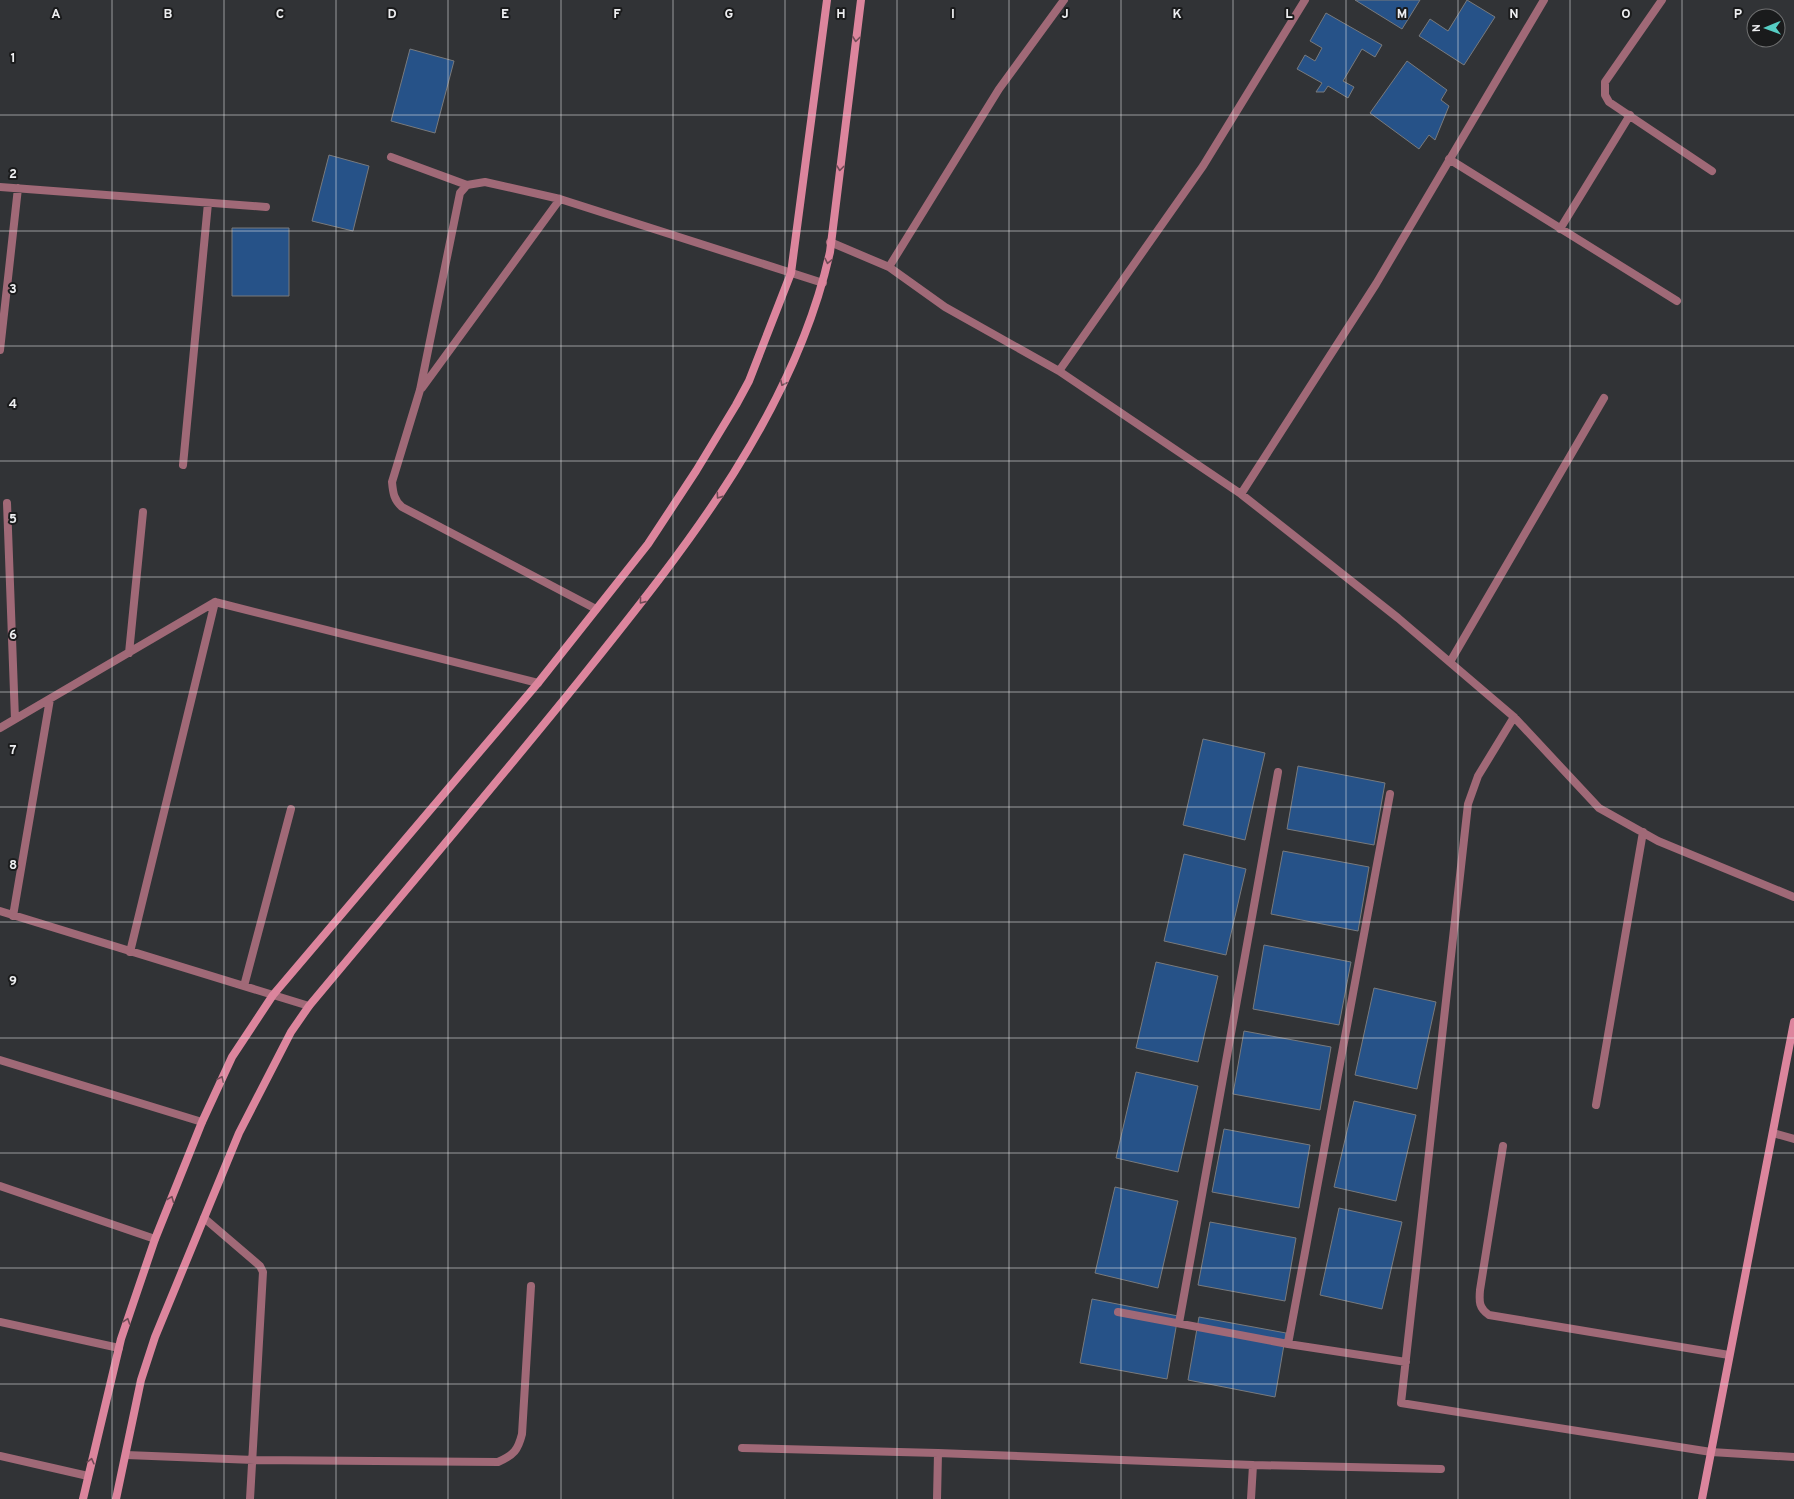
<svg xmlns="http://www.w3.org/2000/svg" width="1794" height="1499" font-family="Overpass,sans-serif">
	<style>
		.building { fill: #265288; stroke: #787a7d }
		.lines { fill: none; stroke-linecap: round; stroke-linejoin: round }
		.street { stroke: #a06977; stroke-width: 8 }
		.secondary { stroke: #dc859d; stroke-width: 8 }
		.oneway { stroke: #714b56 }
		.grid { fill: none; stroke: #eeeff1; stroke-width: 1; stroke-opacity: 0.55 }
		.grid-label { font-size: 13px; text-anchor: middle; font-weight: bold; fill: #eeeff1; stroke: #1a1b1c; stroke-width: 4; stroke-linejoin: round; paint-order: stroke }
	</style>
	<rect width="100%" height="100%" fill="#313336"/>
	<!-- building -->
	<path class="building" d="M 1355,0 L 1420,0 L 1402,29 Z
		M 1467,0 L 1495,17 L 1464,65 L 1419,36 L 1430,19 L 1448,31 Z
		M 1326,13 L 1382,45 L 1375,57 L 1362,49 L 1343,81 L 1354,87 L 1348,98 L 1328,86 L 1324,92 L 1316,92 L 1322,83 L 1297,69 L 1305,55 L 1315,61 L 1322,48 L 1310,41 Z
		M 410,49 L 454,61 L 435,133 L 391,121 Z
		M 1407,61 L 1447,90 L 1441,100 L 1449,106 L 1435,140 L 1429,135 L 1419,149 L 1370,113 Z
		M 329,155 L 369,166 L 353,231 L 312,221 Z
		M 232,228 L 289,228 L 289,296 L 232,296 Z
		M 1203,739 L 1265,753 L 1245,840 L 1183,825 Z
		M 1298,766 L 1385,783 L 1374,845 L 1287,829 Z
		M 1283,851 L 1369,867 L 1358,931 L 1271,914 Z
		M 1184,854 L 1246,869 L 1226,955 L 1164,941 Z
		M 1264,945 L 1351,962 L 1339,1025 L 1253,1009 Z
		M 1156,962 L 1218,976 L 1198,1062 L 1136,1048 Z
		M 1374,988 L 1436,1002 L 1417,1089 L 1355,1075 Z
		M 1244,1031 L 1331,1047 L 1320,1110 L 1233,1094 Z
		M 1136,1072 L 1198,1086 L 1178,1172 L 1116,1158 Z
		M 1354,1101 L 1416,1115 L 1396,1201 L 1334,1187 Z
		M 1224,1129 L 1310,1145 L 1299,1208 L 1212,1192 Z
		M 1115,1187 L 1178,1201 L 1158,1288 L 1095,1273 Z
		M 1339,1208 L 1402,1222 L 1382,1309 L 1320,1295 Z
		M 1210,1222 L 1296,1238 L 1285,1301 L 1198,1285 Z
		M 1092,1299 L 1178,1316 L 1167,1379 L 1080,1363 Z
		M 1199,1317 L 1286,1333 L 1275,1397 L 1188,1380 Z"/>
	<g class="lines">
		<!-- street -->
		<path class="street" d="M 1662,0 L 1605,82 L 1605,95 L 1609,102 L 1712,171
			M 391,157 L 467,185
			M 1449,159 L 1677,301
			M 0,187 L 266,207
			M 1560,229 L 1630,115
			M 830,242 L 889,267 L 945,307 L 1059,371 L 1241,494 L 1398,618 L 1514,717 L 1599,808 L 1658,841 L 1794,897
			M 889,267 L 999,89 L 1064,0
			M 0,350 L 18,188
			M 1059,371 L 1203,166 L 1305,0
			M 422,388 L 560,199
			M 183,465 L 208,203
			M 1241,494 L 1376,284 L 1544,0
			M 7,503 L 15,719
			M 596,609 L 402,507 C 394,500 393,493 392,482 L 420,390 L 460,193 L 467,185 L 485,182 L 560,199 L 823,283
			M 129,653 L 143,512
			M 1450,662 L 1604,398
			M 1514,717 L 1478,776 L 1468,804 L 1401,1403 L 1711,1452 L 1794,1457
			M 0,728 L 215,602
			M 0,911 L 309,1006
			M 13,916 L 50,699
			M 130,952 L 215,602 L 538,683
			M 244,986 L 291,809
			M 0,1060 L 202,1122
			M 1596,1105 L 1643,832
			M 1773,1133 L 1794,1139
			M 1503,1146 L 1480,1290 C 1479,1302 1479,1308 1489,1315 L 1729,1355
			M 0,1186 L 155,1239
			M 204,1218 L 260,1266 L 263,1272 L 250,1499
			M 1118,1312 L 1288,1344 L 1406,1362
			M 0,1322 L 119,1348
			M 1179,1323 L 1278,772
			M 1288,1344 L 1390,794
			M 742,1448 L 938,1453 L 937,1499
			M 938,1453 L 1253,1465 L 1251,1499
			M 126,1455 L 254,1460 L 498,1462 C 514,1455 518,1450 522,1434 L 531,1286
			M 0,1456 L 88,1476
			M 1253,1465 L 1441,1469"/>
		<!-- secondary -->
		<path class="secondary" d="M 83,1499 L 121,1339 L 155,1239 L 202,1122 L 232,1057 L 273,995 L 538,683 L 648,544 L 696,471 L 736,405 L 749,381 L 791,273 L 827,0
			M 116,1499 L 141,1380 L 155,1337 L 239,1133 L 291,1032 L 309,1006 C 399,898 491,790 579,681 C 682,552 793,417 830,252 L 861,0
			M 1702,1499 L 1794,1022"/>
	</g>
	<!-- one-way arrows -->
	<defs><path id="oneway-chevron" d="M-2-3.5L2.5 0L-2 3.5" fill="none" stroke-width="1.6" stroke-linecap="round" stroke-linejoin="round"/></defs>
	<g class="oneway">
		<use href="#oneway-chevron" transform="translate(856 39) rotate(97)"/>
		<use href="#oneway-chevron" transform="translate(840 168) rotate(97)"/>
		<use href="#oneway-chevron" transform="translate(828 261) rotate(102)"/>
		<use href="#oneway-chevron" transform="translate(783 383) rotate(115)"/>
		<use href="#oneway-chevron" transform="translate(719 496) rotate(125)"/>
		<use href="#oneway-chevron" transform="translate(642 601) rotate(129)"/>
		<use href="#oneway-chevron" transform="translate(221 1079) rotate(-66)"/>
		<use href="#oneway-chevron" transform="translate(171 1199) rotate(-68)"/>
		<use href="#oneway-chevron" transform="translate(127 1321) rotate(-71)"/>
		<use href="#oneway-chevron" transform="translate(91 1461) rotate(-76)"/>
	</g>
	<!-- grid -->
	<path class="grid" d="M 112,0 L 112,1499M 224,0 L 224,1499M 336,0 L 336,1499M 448,0 L 448,1499M 561,0 L 561,1499M 673,0 L 673,1499M 785,0 L 785,1499M 897,0 L 897,1499M 1009,0 L 1009,1499M 1121,0 L 1121,1499M 1233,0 L 1233,1499M 1346,0 L 1346,1499M 1458,0 L 1458,1499M 1570,0 L 1570,1499M 1682,0 L 1682,1499M 0,115 L 1794,115M 0,231 L 1794,231M 0,346 L 1794,346M 0,461 L 1794,461M 0,577 L 1794,577M 0,692 L 1794,692M 0,807 L 1794,807M 0,922 L 1794,922M 0,1038 L 1794,1038M 0,1153 L 1794,1153M 0,1268 L 1794,1268M 0,1384 L 1794,1384"/>
	<g class="grid-label">
		<text x="56" y="18">A</text>
		<text x="168" y="18">B</text>
		<text x="280" y="18">C</text>
		<text x="392" y="18">D</text>
		<text x="505" y="18">E</text>
		<text x="617" y="18">F</text>
		<text x="729" y="18">G</text>
		<text x="841" y="18">H</text>
		<text x="953" y="18">I</text>
		<text x="1065" y="18">J</text>
		<text x="1177" y="18">K</text>
		<text x="1289" y="18">L</text>
		<text x="1402" y="18">M</text>
		<text x="1514" y="18">N</text>
		<text x="1626" y="18">O</text>
		<text x="1738" y="18">P</text>
		<text x="13" y="62">1</text>
		<text x="13" y="178">2</text>
		<text x="13" y="293">3</text>
		<text x="13" y="408">4</text>
		<text x="13" y="523">5</text>
		<text x="13" y="639">6</text>
		<text x="13" y="754">7</text>
		<text x="13" y="869">8</text>
		<text x="13" y="985">9</text>
	</g>
	<!-- north arrow -->
	<g transform="translate(1766 28) rotate(269)"><circle r="19" fill="#1a1b1c" stroke="#6f7071"/>
	<path d="M0-3L7 15L0 10L-7 15Z" fill="#56cec4"/>
	<text y="-6" font-size="11" font-weight="bold" text-anchor="middle" fill="#eeeff1">N</text>
	</g>
</svg>
